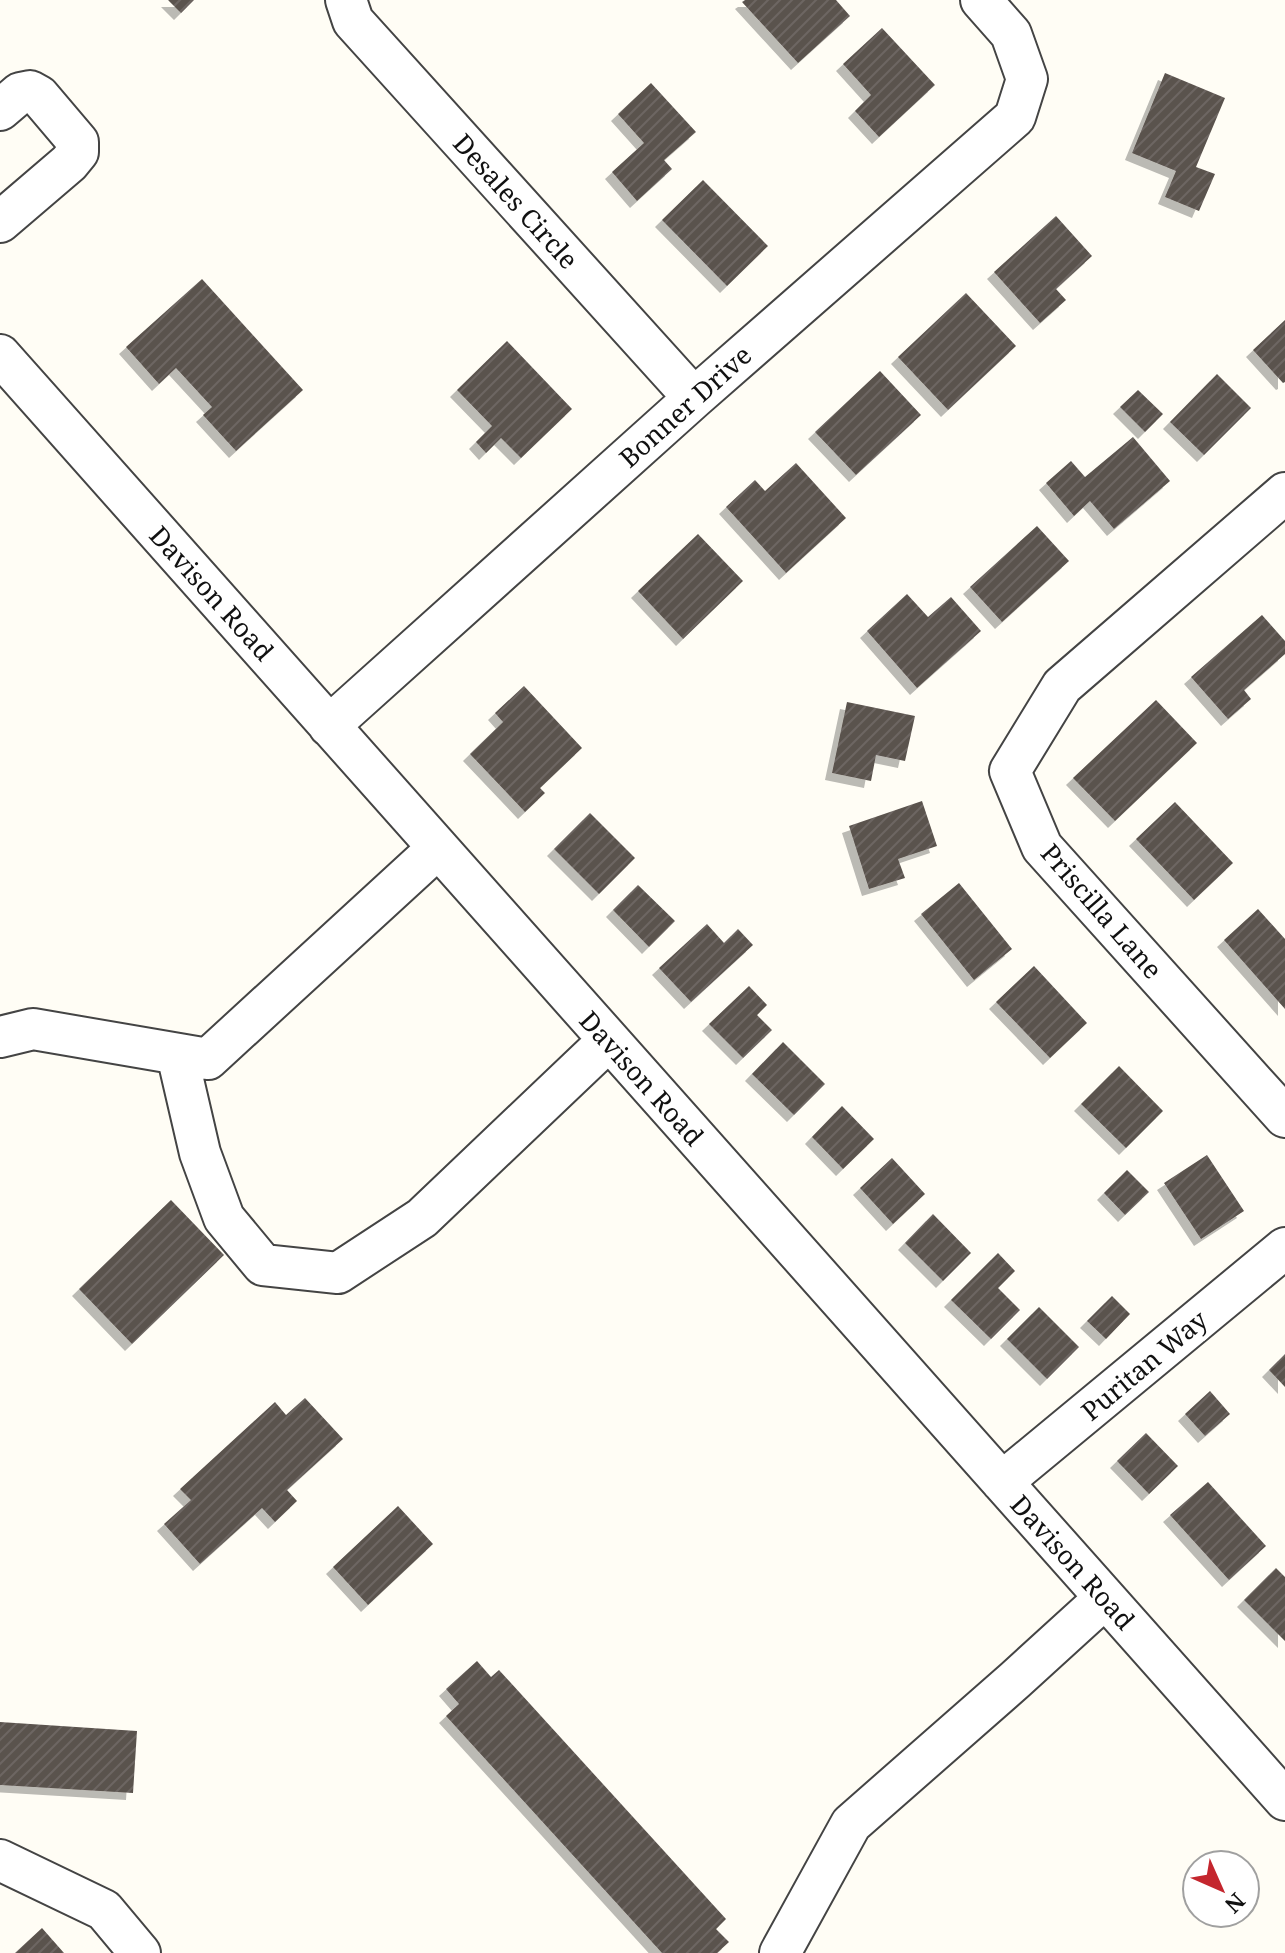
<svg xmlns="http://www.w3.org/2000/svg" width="1285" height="1953" font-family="'Noto Serif',serif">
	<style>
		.building { fill: url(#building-hatch); filter: url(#shadow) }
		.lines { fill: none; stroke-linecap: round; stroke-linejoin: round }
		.minor-casing { stroke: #444; stroke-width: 44 }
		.minor { stroke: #fff; stroke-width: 40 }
		.labels { text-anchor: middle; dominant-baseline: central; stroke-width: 8; stroke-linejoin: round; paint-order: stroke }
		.street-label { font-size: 26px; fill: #111; stroke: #fff }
	</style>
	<defs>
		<pattern id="building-hatch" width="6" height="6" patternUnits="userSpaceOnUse" patternTransform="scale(2)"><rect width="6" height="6" fill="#5a524d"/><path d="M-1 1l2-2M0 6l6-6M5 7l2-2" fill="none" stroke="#6d6662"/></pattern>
		<filter id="shadow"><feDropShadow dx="-7" dy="7" stdDeviation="0" flood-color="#0004"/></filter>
	</defs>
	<rect width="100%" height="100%" fill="#fffdf5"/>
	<!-- building -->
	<path class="building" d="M 168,0 L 194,0 L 181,13 Z
		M 745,0 L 836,0 L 850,16 L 798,63 L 742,2 Z
		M 882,28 L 935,85 L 879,137 L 855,111 L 871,95 L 843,64 Z
		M 1165,73 L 1225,98 L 1196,167 L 1215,174 L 1199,211 L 1165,197 L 1176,171 L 1132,153 Z
		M 651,83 L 696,132 L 664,160 L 672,169 L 637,201 L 612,172 L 644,143 L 618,114 Z
		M 703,180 L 768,246 L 727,286 L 662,220 Z
		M 1056,216 L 1092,256 L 1056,289 L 1066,300 L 1040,323 L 994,272 Z
		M 202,279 L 303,390 L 236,451 L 203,415 L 212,407 L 176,368 L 159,384 L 126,347 Z
		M 966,293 L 1016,346 L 948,410 L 898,357 Z
		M 1285,320 L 1285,382 L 1283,383 L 1253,350 Z
		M 507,341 L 572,409 L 521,458 L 501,438 L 486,453 L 476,442 L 492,426 L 457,390 Z
		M 880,371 L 921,415 L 856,475 L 815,432 Z
		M 1217,374 L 1251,408 L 1204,455 L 1170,422 Z
		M 1138,390 L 1163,414 L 1145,432 L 1120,407 Z
		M 1133,437 L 1170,481 L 1114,529 L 1090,501 L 1074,516 L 1046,483 L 1071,461 L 1085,477 Z
		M 796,463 L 846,518 L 786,573 L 726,507 L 755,480 L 765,491 Z
		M 1037,526 L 1069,561 L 1002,622 L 970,587 Z
		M 698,534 L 743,581 L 683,639 L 638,591 Z
		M 907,594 L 928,617 L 951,597 L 981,631 L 917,688 L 867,631 Z
		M 1262,615 L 1285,641 L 1285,654 L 1244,690 L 1251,699 L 1228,719 L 1191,677 Z
		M 524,686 L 582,748 L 540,788 L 545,793 L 525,812 L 470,754 L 503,722 L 495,713 Z
		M 1156,700 L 1197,743 L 1115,821 L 1073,778 Z
		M 847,702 L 915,716 L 905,761 L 876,755 L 871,781 L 832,773 Z
		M 922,801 L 937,846 L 898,859 L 905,878 L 869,889 L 849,826 Z
		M 1175,802 L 1233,863 L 1194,900 L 1136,839 Z
		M 590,813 L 635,858 L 599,894 L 554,849 Z
		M 959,883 L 1012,949 L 974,980 L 921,914 Z
		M 638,885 L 675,921 L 649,947 L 613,910 Z
		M 1258,909 L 1285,939 L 1285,1009 L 1224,940 Z
		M 707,924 L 724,943 L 738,929 L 753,945 L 691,1002 L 659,968 Z
		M 1034,966 L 1087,1023 L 1050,1058 L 996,1002 Z
		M 749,986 L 767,1005 L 757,1015 L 772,1030 L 743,1058 L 709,1024 Z
		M 783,1042 L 825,1084 L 794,1115 L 752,1074 Z
		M 1119,1066 L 1163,1111 L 1126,1148 L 1081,1104 Z
		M 842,1106 L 874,1139 L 843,1169 L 812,1137 Z
		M 1207,1155 L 1244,1211 L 1201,1239 L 1164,1183 Z
		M 892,1158 L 925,1194 L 893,1224 L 860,1188 Z
		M 1127,1170 L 1149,1192 L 1125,1215 L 1104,1193 Z
		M 171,1200 L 224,1255 L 132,1344 L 79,1289 Z
		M 933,1214 L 971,1253 L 943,1281 L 905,1243 Z
		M 998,1253 L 1015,1271 L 998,1288 L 1020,1310 L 991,1339 L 951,1300 Z
		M 1112,1296 L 1130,1314 L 1106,1339 L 1087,1321 Z
		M 1039,1307 L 1079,1347 L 1047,1379 L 1007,1339 Z
		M 1285,1354 L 1285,1387 L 1269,1370 Z
		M 1210,1391 L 1230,1414 L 1205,1436 L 1185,1414 Z
		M 305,1398 L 343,1439 L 287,1490 L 297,1501 L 275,1522 L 262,1508 L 200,1564 L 164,1524 L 191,1500 L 180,1489 L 275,1402 L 286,1415 Z
		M 1146,1433 L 1178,1466 L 1149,1494 L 1117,1461 Z
		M 1208,1482 L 1266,1546 L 1229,1580 L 1170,1515 Z
		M 398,1506 L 433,1544 L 368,1605 L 333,1567 Z
		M 1276,1568 L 1285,1577 L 1285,1641 L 1244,1600 Z
		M 477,1661 L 491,1677 L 499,1670 L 726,1919 L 716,1929 L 729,1942 L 717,1953 L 662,1953 L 446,1716 L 459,1704 L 446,1689 Z
		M 0,1722 L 137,1731 L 133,1793 L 0,1785 Z
		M 42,1928 L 64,1953 L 15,1953 Z"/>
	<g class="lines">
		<defs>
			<path id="minor" d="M 346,0 L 353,21 L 694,398
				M 0,110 L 20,93 L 30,91 L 39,96 L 78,142 L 78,152 L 69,163 L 0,222
				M 0,355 L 1285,1800
				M 1285,493 L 1062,686 L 1010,771 L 1042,847 L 1285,1117
				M 329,726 L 694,398 L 1015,117 L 1027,79 L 1011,34 L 981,0
				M 0,1037 L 33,1029 L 208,1059 L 438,848
				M 177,1054 L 200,1153 L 224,1218 L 263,1265 L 338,1273 L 422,1218 L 609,1040
				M 1002,1482 L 1285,1248
				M 0,1860 L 104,1910 L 140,1953
				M 780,1953 L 851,1824 L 1015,1680 L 1105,1598"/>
		</defs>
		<!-- minor casing -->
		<use href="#minor" class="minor-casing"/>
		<!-- minor -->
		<use href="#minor" class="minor"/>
	</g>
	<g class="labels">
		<!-- street labels -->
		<g class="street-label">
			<text transform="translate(516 201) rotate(48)">Desales Circle</text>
			<text transform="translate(685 406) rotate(-42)">Bonner Drive</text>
			<text transform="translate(212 593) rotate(48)">Davison Road</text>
			<text transform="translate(1102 911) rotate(49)">Priscilla Lane</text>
			<text transform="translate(642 1078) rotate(48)">Davison Road</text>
			<text transform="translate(1144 1365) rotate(-40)">Puritan Way</text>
			<text transform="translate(1073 1562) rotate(48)">Davison Road</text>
		</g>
	</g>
	<!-- north arrow -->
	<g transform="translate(1221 1889) rotate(135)"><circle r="38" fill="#ffffff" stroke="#a0a0a0" stroke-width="2"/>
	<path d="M0-6L14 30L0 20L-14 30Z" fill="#c4262e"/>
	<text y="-12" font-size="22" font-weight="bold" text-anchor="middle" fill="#111111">N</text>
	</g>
</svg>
